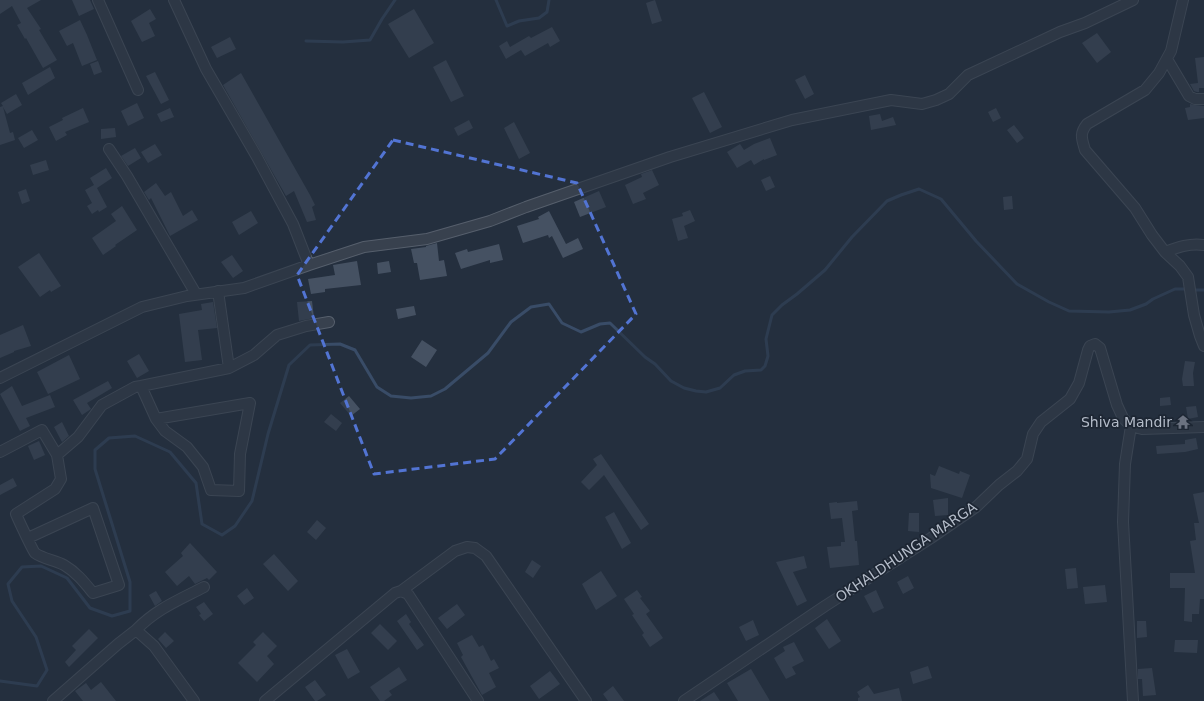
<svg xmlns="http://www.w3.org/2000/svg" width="1204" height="701" font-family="'DejaVu Sans',sans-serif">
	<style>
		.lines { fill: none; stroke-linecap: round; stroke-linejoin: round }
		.stream { stroke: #394c67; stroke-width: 3 }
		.building { fill: #455162 }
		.minor-casing { stroke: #565f6c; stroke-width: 12 }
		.minor { stroke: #38414e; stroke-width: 10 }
		.marked { fill: none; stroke: #5274d3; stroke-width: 3; stroke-dasharray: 8 5; stroke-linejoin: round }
		.labels { text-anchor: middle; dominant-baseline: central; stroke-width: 3.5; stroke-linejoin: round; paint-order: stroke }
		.poi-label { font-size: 14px; fill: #b4bcc9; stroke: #1d2633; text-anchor: end }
		.street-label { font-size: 14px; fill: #b4bcc9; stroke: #1d2633 }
	</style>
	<rect width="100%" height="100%" fill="#242f3e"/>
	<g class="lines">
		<!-- stream -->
		<path class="stream" d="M 496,0 L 507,26 L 519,21 L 539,18 L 547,12 L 549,0
			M 306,41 L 343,42 L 370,40 L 382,19 L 395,0
			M 1193,290 L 1204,290
			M 0,681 L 37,686 L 47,670 L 36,637 L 12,601 L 8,584 L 22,567 L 41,566 L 67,578 L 90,608 L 112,616 L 130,611 L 130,582 L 95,469 L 95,450 L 109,438 L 135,436 L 170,452 L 196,483 L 202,524 L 222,535 L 235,526 L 252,501 L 268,434 L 289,365 L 310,345 L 340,344 L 355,350 L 377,387 L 391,396 L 411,398 L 431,396 L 445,389 L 488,353 L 511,322 L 531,307 L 549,304 L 562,323 L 581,332 L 600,324 L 610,323 L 645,357 L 655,364 L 671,381 L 684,388 L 696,391 L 706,392 L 720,388 L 734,375 L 745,371 L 761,370 L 765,366 L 768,356 L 766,339 L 772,315 L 782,305 L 797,294 L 825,270 L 852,237 L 887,201 L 901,195 L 919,189 L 941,199 L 976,241 L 1017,284 L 1049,302 L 1069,311 L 1109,312 L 1130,310 L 1146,304 L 1153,299 L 1175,289 L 1187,289"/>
	</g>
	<!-- building -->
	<path class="building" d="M 0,0 L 41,0 L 27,8 L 41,29 L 39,30 L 57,60 L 43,68 L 26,38 L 25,39 L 17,25 L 21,23 L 12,6 L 0,14 Z
		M 72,0 L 90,0 L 94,9 L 79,16 Z
		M 655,0 L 662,21 L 652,24 L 646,3 Z
		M 150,9 L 156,19 L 149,23 L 155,36 L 142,42 L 131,21 Z
		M 414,9 L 434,43 L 409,58 L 388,24 Z
		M 80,20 L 87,35 L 97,60 L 82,66 L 73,43 L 67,46 L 59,31 Z
		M 552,27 L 560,41 L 550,47 L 548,43 L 525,56 L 521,50 L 506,59 L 499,46 L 507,41 L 510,47 L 529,36 L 531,38 Z
		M 1097,33 L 1111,52 L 1097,63 L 1082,43 Z
		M 230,37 L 236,49 L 217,58 L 211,47 Z
		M 1204,57 L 1204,88 L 1199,88 L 1199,92 L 1197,92 L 1194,91 L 1190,84 L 1198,83 L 1195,58 Z
		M 446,60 L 464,96 L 451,102 L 433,67 Z
		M 98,61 L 102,72 L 94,75 L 90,64 Z
		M 50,67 L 55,78 L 28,95 L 22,83 Z
		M 155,72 L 169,100 L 161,104 L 146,76 Z
		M 241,73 L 310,195 L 315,205 L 312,207 L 316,220 L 307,222 L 294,191 L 286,196 L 223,85 Z
		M 805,75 L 814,94 L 805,99 L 795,80 Z
		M 704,92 L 722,127 L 710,133 L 692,98 Z
		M 16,94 L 22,105 L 7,114 L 3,107 L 10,133 L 13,132 L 15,140 L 0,145 L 0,107 L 3,106 L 1,103 Z
		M 137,103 L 144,118 L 128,126 L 121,111 Z
		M 1190,104 L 1195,105 L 1204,106 L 1204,118 L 1188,120 L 1185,108 L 1190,107 Z
		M 83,108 L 89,122 L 65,132 L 67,135 L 56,141 L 49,127 L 63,120 L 62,118 Z
		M 170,108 L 174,117 L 161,122 L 157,114 Z
		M 996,108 L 1001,118 L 993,122 L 988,112 Z
		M 880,114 L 882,121 L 893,117 L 896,125 L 871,130 L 869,116 Z
		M 469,120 L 473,128 L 458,136 L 454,128 Z
		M 514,122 L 530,153 L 519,159 L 504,128 Z
		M 1014,125 L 1024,138 L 1017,143 L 1007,130 Z
		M 115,128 L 116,137 L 101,139 L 101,129 Z
		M 32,130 L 38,140 L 24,148 L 18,138 Z
		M 770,138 L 777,155 L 764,160 L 764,159 L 754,165 L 751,160 L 737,168 L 727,152 L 740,144 L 744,150 L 754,144 Z
		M 155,144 L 162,155 L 148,163 L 141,152 Z
		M 135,148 L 141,158 L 128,166 L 121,156 Z
		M 46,160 L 49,170 L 33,175 L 30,165 Z
		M 106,168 L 112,178 L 97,188 L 107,207 L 99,212 L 98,210 L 92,214 L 87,206 L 92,203 L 85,190 L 94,185 L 90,178 Z
		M 652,170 L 659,185 L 643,193 L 646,199 L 633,204 L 625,185 L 642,177 L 641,174 Z
		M 770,176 L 775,187 L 766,191 L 761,180 Z
		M 156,183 L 165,196 L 171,192 L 183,216 L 192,210 L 198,220 L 170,236 L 151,198 L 149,200 L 144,192 Z
		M 26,189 L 30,201 L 22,204 L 18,192 Z
		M 599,191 L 606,207 L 580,217 L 574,202 Z
		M 1012,196 L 1013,209 L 1004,210 L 1003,197 Z
		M 122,206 L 137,230 L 115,245 L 116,246 L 103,255 L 92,238 L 116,221 L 111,214 Z
		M 690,210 L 695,221 L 684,226 L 688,238 L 678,241 L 672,219 L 683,216 L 682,213 Z
		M 251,211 L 258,223 L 239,235 L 232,222 Z
		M 549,211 L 566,244 L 578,238 L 583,249 L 563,258 L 552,236 L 549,238 L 548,235 L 523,243 L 517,226 L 539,219 L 538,217 Z
		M 437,243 L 439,261 L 444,260 L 447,276 L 420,280 L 417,263 L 414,263 L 411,249 L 426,247 L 426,246 Z
		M 499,244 L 503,260 L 490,263 L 490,260 L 461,269 L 455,253 L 467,249 L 468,252 Z
		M 39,253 L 61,286 L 51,292 L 50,290 L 40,297 L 18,267 Z
		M 232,255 L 243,271 L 233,278 L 221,262 Z
		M 357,261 L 361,285 L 325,289 L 325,292 L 311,294 L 308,279 L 335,275 L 333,265 Z
		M 389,261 L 391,272 L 378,274 L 377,263 Z
		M 312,301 L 314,318 L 299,321 L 297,302 Z
		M 213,302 L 217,328 L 198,330 L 202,360 L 185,362 L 179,314 L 202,310 L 201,304 Z
		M 414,306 L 416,315 L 398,319 L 396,309 Z
		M 23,325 L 31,346 L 14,351 L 14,352 L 0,358 L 0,335 Z
		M 422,340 L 437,350 L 426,367 L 411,357 Z
		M 139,354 L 149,371 L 137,378 L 127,361 Z
		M 69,355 L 80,379 L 48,394 L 37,372 Z
		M 1185,361 L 1195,362 L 1193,373 L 1194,386 L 1183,386 L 1182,379 Z
		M 108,381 L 112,388 L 87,403 L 91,409 L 82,415 L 73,400 Z
		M 12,386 L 22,406 L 50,395 L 55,407 L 26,418 L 30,426 L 20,431 L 0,394 Z
		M 349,396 L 360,409 L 351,416 L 340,403 Z
		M 1170,397 L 1171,405 L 1160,406 L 1160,398 Z
		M 1196,406 L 1198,417 L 1188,419 L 1186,407 Z
		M 331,414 L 342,423 L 336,431 L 324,422 Z
		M 62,422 L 69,436 L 62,442 L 54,427 Z
		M 1196,438 L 1198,449 L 1185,452 L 1157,454 L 1156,446 L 1185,444 L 1185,440 Z
		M 39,441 L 45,455 L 34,460 L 28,446 Z
		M 601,454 L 649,524 L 641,530 L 604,475 L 589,490 L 581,482 L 597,465 L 593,459 Z
		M 939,466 L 959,474 L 960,471 L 970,475 L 962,498 L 931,488 L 930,474 L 935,476 Z
		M 13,478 L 17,486 L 0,495 L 0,485 Z
		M 1204,492 L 1204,599 L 1200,599 L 1199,614 L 1192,614 L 1192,622 L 1184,621 L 1185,588 L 1170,588 L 1170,573 L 1195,573 L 1190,541 L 1196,540 L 1194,523 L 1199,523 L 1193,494 Z
		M 948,498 L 948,515 L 935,516 L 933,500 Z
		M 857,501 L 858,510 L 852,511 L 855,541 L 857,541 L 859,565 L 830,568 L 827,547 L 841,546 L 841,542 L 845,542 L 842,518 L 831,519 L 829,503 L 837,502 L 837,503 Z
		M 614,512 L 631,543 L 622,549 L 605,517 Z
		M 909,513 L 919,513 L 919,532 L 908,531 Z
		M 317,520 L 326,528 L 316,540 L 307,532 Z
		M 190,543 L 217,572 L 209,580 L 207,578 L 195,584 L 189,576 L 177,586 L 165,572 L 183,556 L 181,553 Z
		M 274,554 L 298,581 L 288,591 L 263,564 Z
		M 804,556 L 807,568 L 793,572 L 807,601 L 797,606 L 776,562 Z
		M 532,560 L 541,566 L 533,578 L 525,572 Z
		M 1076,568 L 1078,588 L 1067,589 L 1065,569 Z
		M 601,571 L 617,596 L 596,610 L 582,584 Z
		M 908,576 L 914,588 L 903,594 L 897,582 Z
		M 1105,585 L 1107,602 L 1085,604 L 1083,587 Z
		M 247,588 L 254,598 L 244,605 L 237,596 Z
		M 637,590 L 642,597 L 640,598 L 650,611 L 646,614 L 663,638 L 650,647 L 642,635 L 644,633 L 632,615 L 634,614 L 624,599 Z
		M 876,590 L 884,608 L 873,613 L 864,596 Z
		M 156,591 L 162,601 L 155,606 L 149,595 Z
		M 204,602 L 213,614 L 204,621 L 199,615 L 201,614 L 196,607 Z
		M 457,604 L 465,615 L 447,629 L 438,618 Z
		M 406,614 L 411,622 L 409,624 L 424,645 L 417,650 L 397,621 Z
		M 827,619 L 841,641 L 829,649 L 815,628 Z
		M 753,620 L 759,635 L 746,641 L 739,627 Z
		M 1137,621 L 1146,621 L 1147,637 L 1137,638 Z
		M 380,624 L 397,641 L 388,650 L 371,633 Z
		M 89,629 L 98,638 L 69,667 L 65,662 L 76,650 L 72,646 Z
		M 165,632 L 174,641 L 166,648 L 158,639 Z
		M 263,632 L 277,646 L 267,656 L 274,664 L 257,682 L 238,663 L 256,645 L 253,642 Z
		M 472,635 L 479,647 L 483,645 L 491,661 L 494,659 L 499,668 L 489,673 L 496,687 L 482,695 L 461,657 L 463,655 L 457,643 Z
		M 1175,640 L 1198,640 L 1197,653 L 1174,652 Z
		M 794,642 L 804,661 L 792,667 L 796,674 L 786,679 L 774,658 L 785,651 L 783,647 Z
		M 347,649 L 360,672 L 348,679 L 335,655 Z
		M 928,666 L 932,678 L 913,684 L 910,672 Z
		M 399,667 L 407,680 L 389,691 L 392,695 L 384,701 L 380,701 L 370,687 Z
		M 1152,668 L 1156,695 L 1143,696 L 1142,679 L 1138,679 L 1138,669 Z
		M 751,669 L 770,701 L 738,701 L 727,683 Z
		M 550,671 L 560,684 L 539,699 L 530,686 Z
		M 315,680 L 326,695 L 317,701 L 315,701 L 305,687 Z
		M 101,682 L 116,701 L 83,701 L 75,691 L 86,683 L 91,690 Z
		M 868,685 L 874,694 L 899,688 L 902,701 L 858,701 L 858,698 L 860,697 L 857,692 Z
		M 613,686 L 624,701 L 608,701 L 603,694 Z
		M 714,692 L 720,701 L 700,701 Z"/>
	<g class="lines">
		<defs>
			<path id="minor" d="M 98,0 L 138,90
				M 174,0 L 206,69 L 257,157 L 293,224 L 309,265
				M 1183,0 L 1171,51 L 1159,73 L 1145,90 L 1087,124 C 1079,134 1082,139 1085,150 L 1135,208 L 1152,235 L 1165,252 L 1180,266 L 1188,277 L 1194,315 L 1200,336 L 1204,346
				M 1167,59 L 1189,96 L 1195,99 L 1204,99
				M 109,149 L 127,176 L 196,294
				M 1165,252 C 1178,247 1190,243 1204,245
				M 218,291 L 229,368
				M 0,378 L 142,307 L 187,296 L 244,288 L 309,265 L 364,247 L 427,239 L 490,221 L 526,207 L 670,157 L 792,120 L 891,100 L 922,104 L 936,100 L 949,94 L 968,75 L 1060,32 L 1085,23 L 1133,0
				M 141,386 L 229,368 L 254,355 L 277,335 L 306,326 L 329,322
				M 1131,426 L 1125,464 L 1123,522 L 1133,701
				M 0,452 L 42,430 L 57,455 L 61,479 L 55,489 L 16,514 C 18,519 33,551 35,553 C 43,559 55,560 64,565 C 76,572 84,582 93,593 L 119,585 L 93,508 L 28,538
				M 57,455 L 78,437 L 102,405 L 135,387 L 141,386 L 156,419 L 165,431 L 187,447 L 203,467 L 211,490 L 239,491 L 240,454 L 250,403 L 156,419
				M 401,591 L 455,551 L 467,547 L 475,548 L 486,556 L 495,569 L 586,701
				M 136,630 C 156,609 179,600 204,587
				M 53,701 L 118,644 L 136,630 L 154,646 L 194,701
				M 265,701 L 395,593 L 401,591 L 408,594 L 478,701
				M 684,701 L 825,606 L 931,538 L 976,507 L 999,485 L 1017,471 L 1027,459 L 1033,434 L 1041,422 L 1070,399 L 1079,383 L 1088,350 L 1090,346 L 1095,344 L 1100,348 L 1117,405 L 1123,418 L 1131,426 L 1142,429 L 1204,427"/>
		</defs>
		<!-- minor casing -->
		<use href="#minor" class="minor-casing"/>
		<!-- minor -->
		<use href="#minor" class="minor"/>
	</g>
	<!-- marked area -->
	<path d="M0 0H1204V701H0ZM 393,140 L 577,183 L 636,314 L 495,459 L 374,474 L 297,275 Z" fill="#242f3e" fill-opacity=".55" fill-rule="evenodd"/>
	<path class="marked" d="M 393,140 L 577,183 L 636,314 L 495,459 L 374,474 L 297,275 Z"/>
	<!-- icons -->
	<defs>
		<symbol id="temple-bare" viewBox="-9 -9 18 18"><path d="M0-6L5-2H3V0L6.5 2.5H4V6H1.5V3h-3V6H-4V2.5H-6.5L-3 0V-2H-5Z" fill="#6b7280" stroke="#1d2633" stroke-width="2.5" paint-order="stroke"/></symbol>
	</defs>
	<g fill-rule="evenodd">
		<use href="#temple-bare" x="1173" y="412" width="20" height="20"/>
	</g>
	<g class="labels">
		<!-- poi labels -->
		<g class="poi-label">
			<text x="1172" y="422">Shiva Mandir</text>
		</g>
		<!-- street labels -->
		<g class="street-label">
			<text transform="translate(906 552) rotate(-34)">OKHALDHUNGA MARGA</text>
		</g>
	</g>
</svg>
